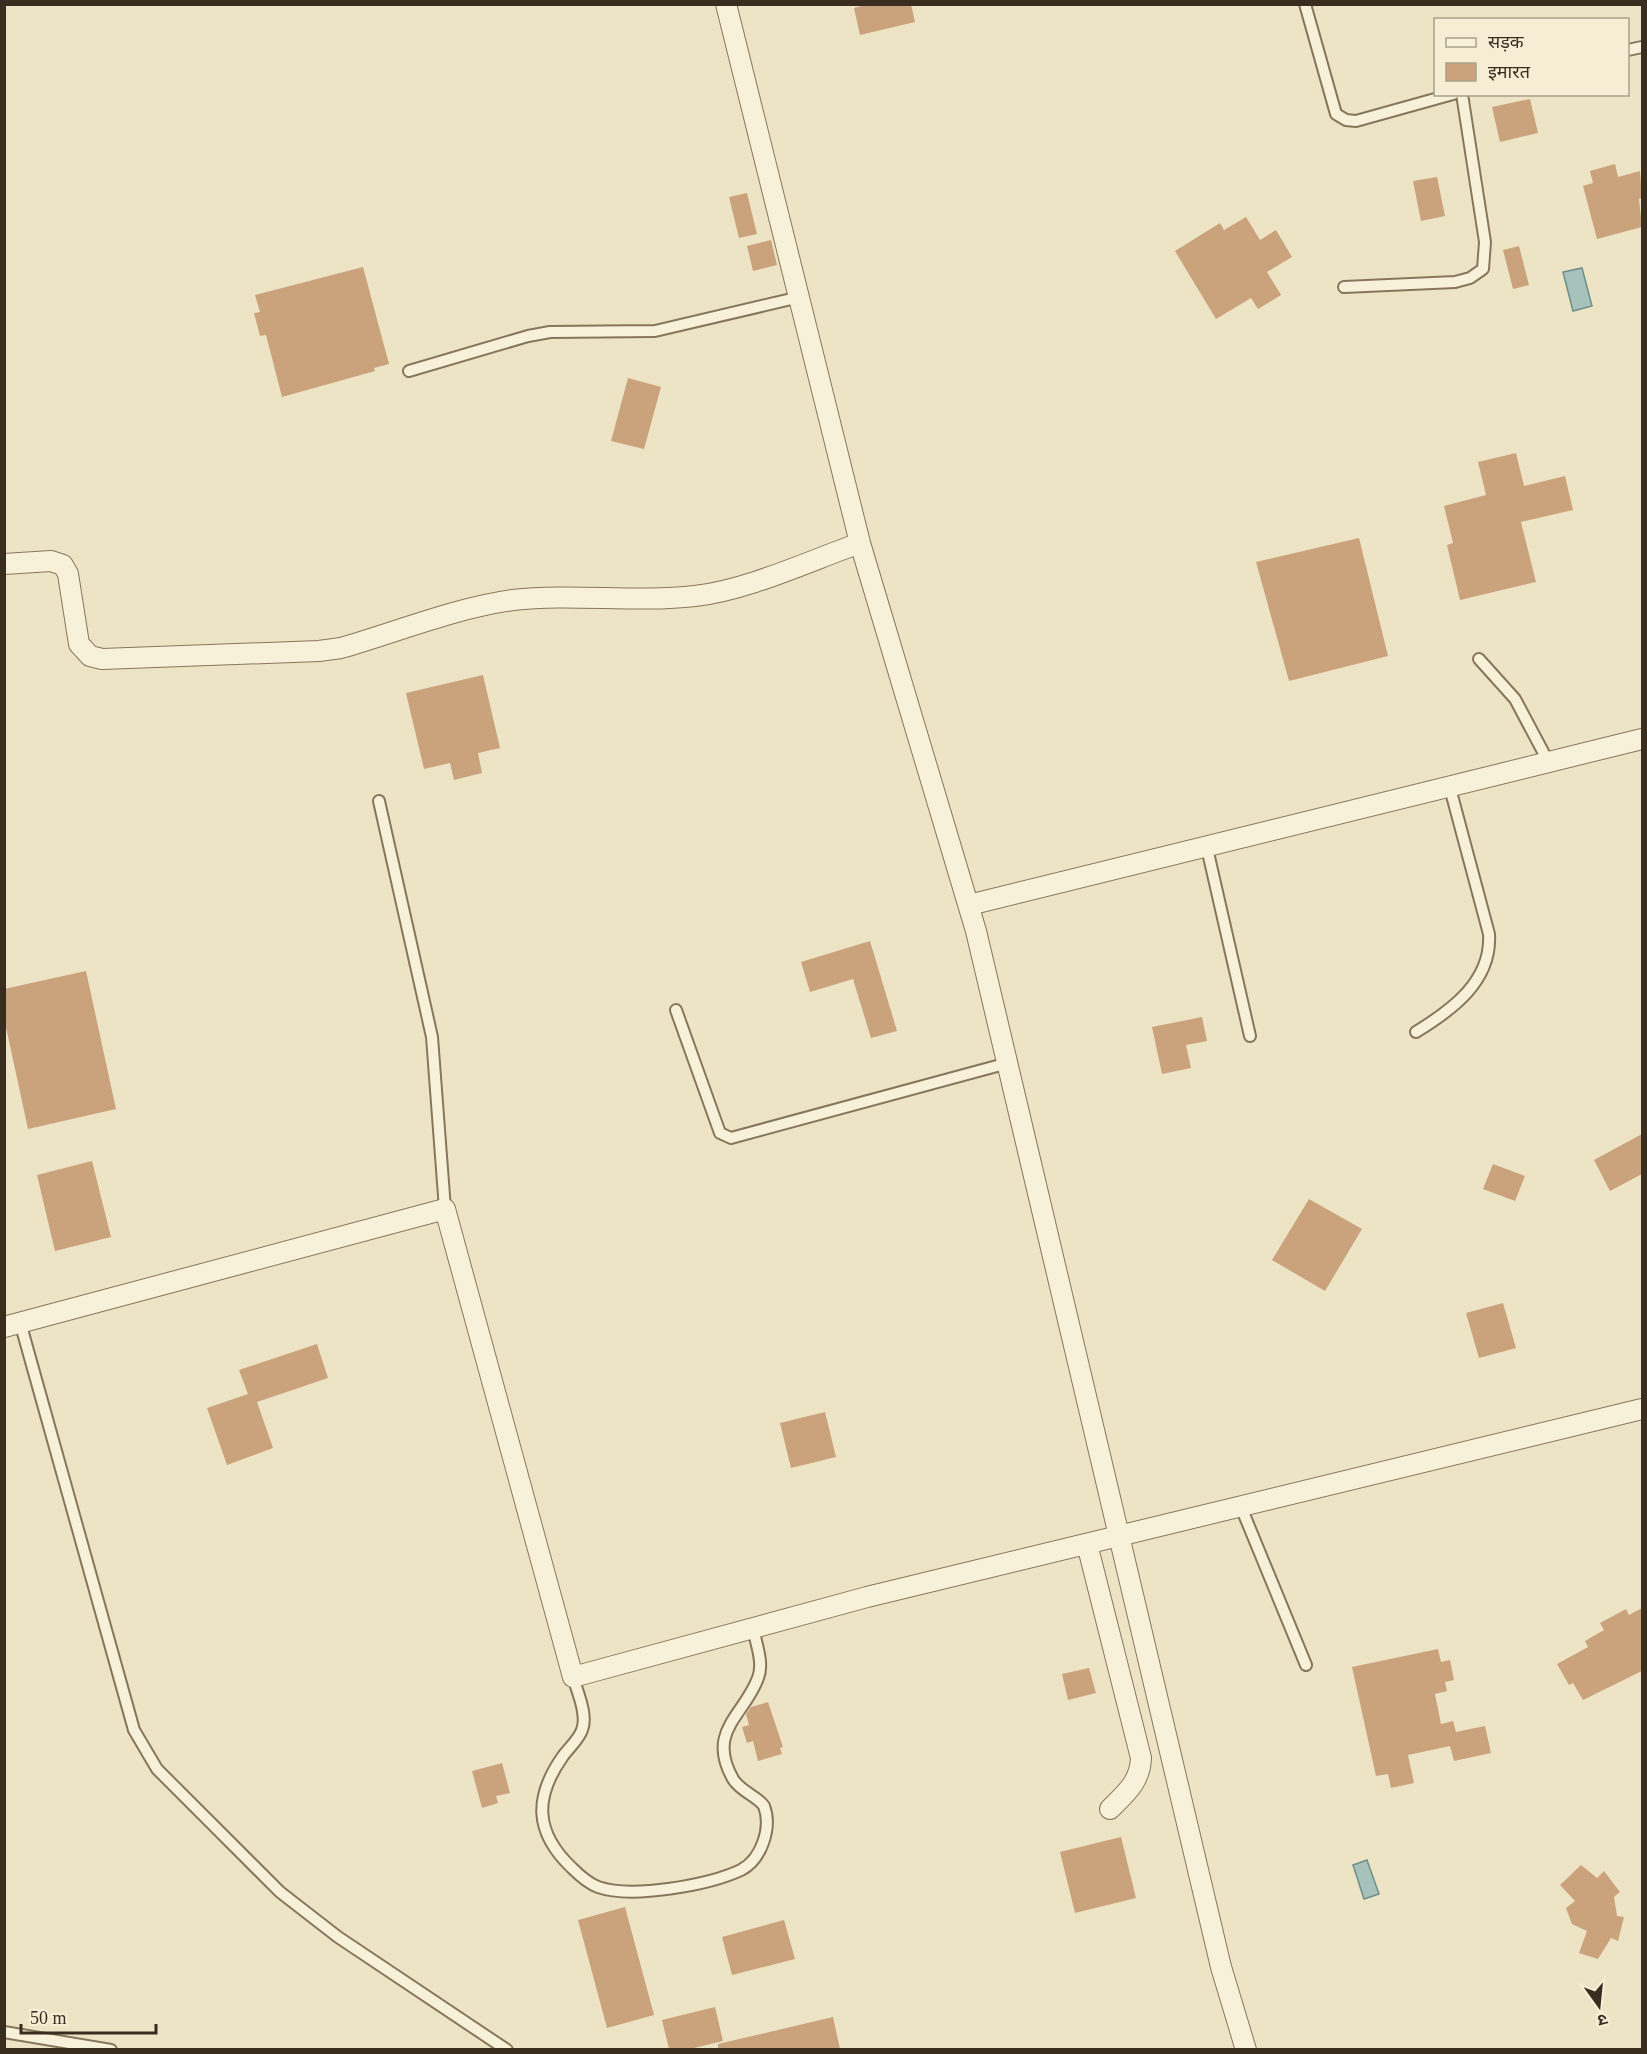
<svg xmlns="http://www.w3.org/2000/svg" width="1647" height="2054" font-family="'Times New Roman','Noto Sans Devanagari',serif">
	<style>
		.water { fill: #a7c1bb; stroke: #6e8f89; stroke-width: 1.5 }
		.building { fill: #caa27c }
		.lines { fill: none; stroke-linecap: round; stroke-linejoin: round }
		.service-casing { stroke: #88765c; stroke-width: 14 }
		.minor-casing { stroke: #88765c; stroke-width: 22 }
		.service { stroke: #f8f1d9; stroke-width: 10 }
		.minor { stroke: #f8f1d9; stroke-width: 20 }
	</style>
	<rect width="100%" height="100%" fill="#ede4c6"/>
	<!-- water -->
	<path class="water" d="M 1582,268 L 1592,306 L 1573,311 L 1563,272 Z
		M 1367,1860 L 1379,1894 L 1364,1899 L 1353,1865 Z"/>
	<!-- building -->
	<path class="building" d="M 868,4 L 911,4 L 915,22 L 860,35 L 854,8 Z
		M 1530,99 L 1538,133 L 1500,142 L 1492,107 Z
		M 1615,164 L 1618,177 L 1640,171 L 1642,198 L 1639,199 L 1642,227 L 1597,239 L 1583,186 L 1593,183 L 1590,171 Z
		M 1437,177 L 1445,216 L 1421,221 L 1413,181 Z
		M 747,193 L 757,234 L 739,238 L 729,197 Z
		M 1246,217 L 1260,240 L 1276,230 L 1292,257 L 1267,272 L 1281,295 L 1258,309 L 1251,298 L 1216,319 L 1175,251 L 1220,223 L 1224,230 Z
		M 771,240 L 777,265 L 753,271 L 747,246 Z
		M 1519,246 L 1529,285 L 1513,289 L 1503,250 Z
		M 363,267 L 389,364 L 374,368 L 375,371 L 282,397 L 266,335 L 260,336 L 254,313 L 260,312 L 255,295 Z
		M 628,378 L 661,387 L 644,449 L 611,441 Z
		M 1516,453 L 1524,486 L 1565,476 L 1573,510 L 1521,522 L 1536,582 L 1460,600 L 1447,545 L 1453,543 L 1444,506 L 1486,495 L 1478,462 Z
		M 1359,538 L 1388,656 L 1289,681 L 1256,562 Z
		M 483,675 L 500,748 L 478,753 L 482,773 L 454,780 L 450,763 L 424,769 L 406,693 Z
		M 870,941 L 897,1031 L 871,1038 L 853,979 L 810,992 L 801,962 Z
		M 86,971 L 116,1109 L 28,1129 L 4,1018 L 4,989 Z
		M 1202,1017 L 1207,1041 L 1186,1045 L 1191,1068 L 1162,1074 L 1152,1027 Z
		M 1642,1134 L 1642,1174 L 1610,1191 L 1594,1160 Z
		M 92,1161 L 111,1237 L 55,1251 L 37,1175 Z
		M 1493,1164 L 1525,1176 L 1515,1201 L 1483,1189 Z
		M 1309,1199 L 1362,1229 L 1325,1291 L 1272,1260 Z
		M 1503,1303 L 1516,1348 L 1479,1358 L 1466,1313 Z
		M 317,1344 L 328,1378 L 257,1402 L 273,1448 L 227,1465 L 207,1408 L 248,1394 L 239,1370 Z
		M 825,1412 L 836,1457 L 791,1468 L 780,1423 Z
		M 1642,1608 L 1642,1671 L 1583,1700 L 1573,1683 L 1569,1685 L 1557,1664 L 1588,1647 L 1585,1641 L 1604,1630 L 1600,1623 L 1626,1609 L 1629,1615 Z
		M 1438,1649 L 1441,1662 L 1450,1660 L 1454,1680 L 1445,1682 L 1447,1691 L 1435,1694 L 1441,1724 L 1453,1721 L 1456,1732 L 1485,1726 L 1491,1753 L 1454,1761 L 1450,1746 L 1408,1755 L 1414,1783 L 1391,1788 L 1388,1774 L 1376,1776 L 1352,1667 Z
		M 1089,1668 L 1096,1693 L 1068,1700 L 1062,1674 Z
		M 768,1702 L 783,1747 L 780,1748 L 782,1754 L 758,1761 L 753,1741 L 747,1743 L 742,1727 L 749,1725 L 746,1714 L 751,1707 Z
		M 502,1763 L 510,1793 L 496,1796 L 498,1803 L 482,1808 L 472,1771 Z
		M 1121,1837 L 1136,1898 L 1075,1913 L 1060,1852 Z
		M 1581,1865 L 1597,1878 L 1604,1871 L 1620,1892 L 1614,1897 L 1617,1916 L 1624,1917 L 1618,1941 L 1611,1938 L 1598,1959 L 1579,1953 L 1587,1931 L 1572,1924 L 1566,1908 L 1575,1901 L 1560,1885 Z
		M 625,1907 L 654,2015 L 607,2028 L 578,1920 Z
		M 784,1920 L 795,1959 L 732,1975 L 722,1937 Z
		M 715,2007 L 723,2041 L 690,2049 L 669,2049 L 662,2020 Z
		M 833,2017 L 840,2049 L 718,2049 L 718,2044 Z"/>
	<g class="lines">
		<defs>
			<path id="service" d="M 1305,4 L 1336,114 L 1346,120 L 1356,121 L 1453,94
				M 1628,50 L 1642,47
				M 1344,287 L 1455,282 L 1470,278 L 1483,269 L 1485,242 L 1462,94
				M 409,371 L 528,336 L 550,332 L 655,331 L 800,297
				M 1479,659 L 1515,699 L 1549,763
				M 379,801 L 432,1037 L 445,1209
				M 1207,848 L 1250,1036
				M 676,1010 L 720,1133 L 731,1138 L 1008,1063
				M 1416,1032 C 1452,1010 1492,981 1489,934 L 1450,788
				M 20,1322 L 134,1730 L 157,1769 L 280,1892 L 338,1937 L 507,2050
				M 1241,1507 L 1306,1665
				M 573,1677 C 577,1691 588,1715 582,1730 C 579,1739 569,1748 563,1756 C 534,1797 534,1832 572,1868 C 579,1875 590,1884 598,1887 C 632,1899 709,1885 741,1870 C 762,1859 772,1827 764,1806 C 756,1795 741,1792 733,1779 C 706,1731 744,1716 758,1678 C 764,1663 756,1644 753,1628
				M 4,2032 L 111,2050"/>
			<path id="minor" d="M 726,4 L 860,543 L 976,931 L 1221,1967 L 1246,2050
				M 4,564 L 51,561 L 63,565 L 68,574 L 79,644 L 90,656 L 102,659 L 319,651 L 341,648 C 397,632 455,608 513,600 C 573,593 634,603 695,596 C 748,590 809,561 860,543
				M 969,905 L 1642,739
				M 4,1327 L 445,1209 L 573,1677 L 867,1597 L 1642,1409
				M 1087,1544 L 1141,1758 C 1140,1782 1126,1793 1110,1809"/>
		</defs>
		<!-- service casing -->
		<use href="#service" class="service-casing"/>
		<!-- minor casing -->
		<use href="#minor" class="minor-casing"/>
		<!-- service -->
		<use href="#service" class="service"/>
		<!-- minor -->
		<use href="#minor" class="minor"/>
	</g>
	<!-- border -->
	<rect width="1647" height="2054" fill="none" stroke="#392d1f" stroke-width="12"/>
	<!-- legend -->
	<rect x="1434" y="18" width="195" height="78" fill="#f5eed5" stroke="#aaa18c" stroke-width="1.5"/>
	<rect x="1446" y="38" width="30" height="9" fill="#f8f1d9" stroke="#aaa18c" stroke-width="1.5"/>
	<text x="1488" y="48" font-size="18" fill="#392d1f">सड़क</text>
	<rect x="1446" y="63" width="30" height="18" fill="#caa27c" stroke="#aaa18c" stroke-width="1.5"/>
	<text x="1488" y="78" font-size="18" fill="#392d1f">इमारत</text>
	<!-- north arrow -->
	<g transform="translate(1599 2006) rotate(165)" stroke="#f5eed5" stroke-width="4.5" paint-order="stroke">
	<path d="M0-4.5L10 22L0 15L-10 22Z" fill="#392d1f"/>
	<text y="-9" font-size="16" font-weight="bold" text-anchor="middle" fill="#392d1f">उ</text>
	</g>
	<!-- scale -->
	<path d="M21 2024v9h135v-9" fill="none" stroke="#392d1f" stroke-width="3"/>
	<text x="30" y="2024" font-size="18" fill="#392d1f" stroke="#f5eed5" stroke-width="4.5" paint-order="stroke">50 m</text>
</svg>
